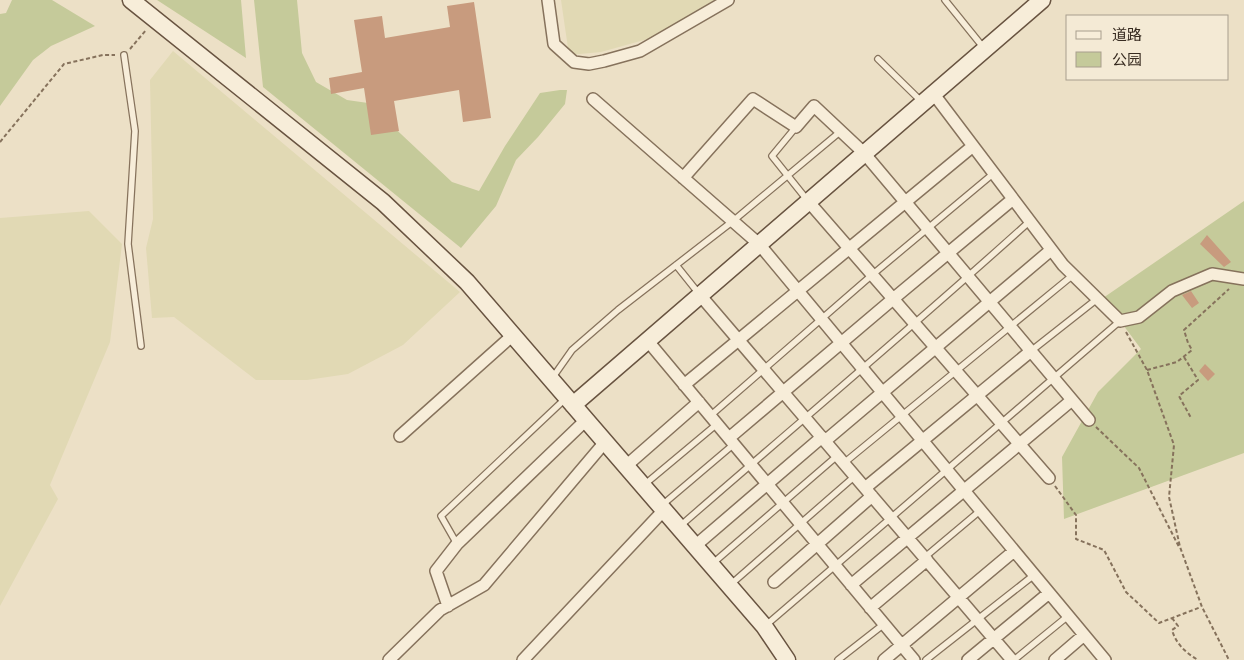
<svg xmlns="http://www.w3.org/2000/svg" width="1244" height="660" font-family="'Crimson Pro','Noto Sans SC',serif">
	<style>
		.farmland { fill: #e1d9b4 }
		.green { fill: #c5ca9a }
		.building { fill: #c89b7e }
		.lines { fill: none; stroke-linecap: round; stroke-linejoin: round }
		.lane-casing { stroke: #86725c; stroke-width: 8 }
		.street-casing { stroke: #86725c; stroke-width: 14 }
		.secondary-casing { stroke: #685340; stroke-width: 19 }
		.path { stroke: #86725c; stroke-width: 2; stroke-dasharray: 4 2.5; stroke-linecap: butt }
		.lane { stroke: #f7edd9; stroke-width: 5.5 }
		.street { stroke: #f7edd9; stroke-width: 11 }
		.secondary { stroke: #f7edd9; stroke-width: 16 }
	</style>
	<rect width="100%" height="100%" fill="#ece0c6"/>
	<!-- farmland -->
	<path class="farmland" d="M 561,0 L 715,0 L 662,35 L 601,52 L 569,55 Z
		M 173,51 L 460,292 L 403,345 L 348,374 L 307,380 L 256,380 L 174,317 L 152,318 L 146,248 L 153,219 L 150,80 Z
		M 89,211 L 122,244 L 110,342 L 50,485 L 58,499 L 0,606 L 0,218 Z"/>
	<!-- green -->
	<path class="green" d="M 12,0 L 52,0 L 95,26 L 51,46 L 33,60 L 0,106 L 0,14 L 6,13 Z
		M 157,0 L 241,0 L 246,58 Z
		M 254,0 L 297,0 L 302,53 L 316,82 L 347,100 L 368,103 L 452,182 L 479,191 L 505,146 L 540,93 L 560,90 L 567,90 L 565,104 L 538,137 L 516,160 L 496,206 L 461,248 L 263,87 Z
		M 1244,201 L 1244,453 L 1064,519 L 1062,457 L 1098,392 L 1141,349 L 1103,298 Z"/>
	<!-- building -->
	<path class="building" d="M 474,2 L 491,118 L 463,122 L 459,90 L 394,101 L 399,131 L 371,135 L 364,88 L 331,94 L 329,78 L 362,72 L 354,20 L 382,16 L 385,38 L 450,27 L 447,6 Z
		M 1207,235 L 1231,262 L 1224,267 L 1200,244 Z
		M 1191,291 L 1199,303 L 1192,308 L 1182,295 Z
		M 1205,364 L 1215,374 L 1208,381 L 1199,371 Z"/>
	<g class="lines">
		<defs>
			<path id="lane" d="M 945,0 L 983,47
				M 124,55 L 135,131 L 128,244 L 141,346
				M 878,59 L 921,101
				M 796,127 L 772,156 L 808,201
				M 676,265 L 700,295
				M 1031,351 L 1097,299
				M 553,377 L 572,350 L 618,310 L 733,221 L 841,131
				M 710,416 L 872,275 L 994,173
				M 844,463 L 1073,275
				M 644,485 L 717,424
				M 661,506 L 734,444
				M 679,527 C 796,425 915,325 1030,221
				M 457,544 L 441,516 L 565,399
				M 925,557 L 981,510
				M 712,564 L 837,456
				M 730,585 L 855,476
				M 765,626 L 1120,321
				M 838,660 L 884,624
				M 926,660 L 1034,575
				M 1014,660 L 1068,616"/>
			<path id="street" d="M 548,0 L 554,44 L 574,62 L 589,64 L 604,61 L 640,51 L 728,0
				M 933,93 L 1063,265 L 1120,321 L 1139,317 L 1172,291 L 1212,274 L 1244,279
				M 593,99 L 759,244 L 1105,660
				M 683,178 L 753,99 L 796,127 L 814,106 L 864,153 L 1089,420
				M 808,201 L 1049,478
				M 700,295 L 1012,660
				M 647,340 L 914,660
				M 684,385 L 973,146
				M 400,436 L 513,335
				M 729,438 L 893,299 L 1013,199
				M 825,441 L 1051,250
				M 626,466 L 699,402
				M 865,488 L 1031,351
				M 695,546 L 822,437
				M 774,582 L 872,496
				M 851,585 L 1072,400
				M 448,606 L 436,571 L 457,544 L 586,420
				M 870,608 L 927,560
				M 389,660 L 440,610 L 484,585 L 605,442
				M 523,660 L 664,510
				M 884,660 L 1014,551
				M 968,660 L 1049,593
				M 1055,660 L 1084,635"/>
			<path id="secondary" d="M 131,0 L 383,202 L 467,282 L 764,626 L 787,660
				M 573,405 L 1042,0"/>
		</defs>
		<!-- lane casing -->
		<use href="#lane" class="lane-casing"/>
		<!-- street casing -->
		<use href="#street" class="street-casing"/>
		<!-- secondary casing -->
		<use href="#secondary" class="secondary-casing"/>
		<!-- path -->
		<path class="path" d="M 130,49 L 146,30
			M 0,142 L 64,64 L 103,55 L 115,55
			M 1126,332 L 1147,370 L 1174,445 L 1169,497 L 1180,547 L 1202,607 L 1229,660
			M 1184,357 L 1198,380 L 1179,396 L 1191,418
			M 1147,370 L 1177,362 L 1192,350 L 1188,343 L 1184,330 L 1229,289
			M 1096,427 L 1139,468 L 1179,547
			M 1055,486 L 1076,515 L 1076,539 L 1104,550 L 1126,592 L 1159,623 L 1201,607
			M 1172,618 L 1178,626 L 1172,630 C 1176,644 1186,653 1198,660"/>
		<!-- lane -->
		<use href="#lane" class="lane"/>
		<!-- street -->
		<use href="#street" class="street"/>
		<!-- secondary -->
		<use href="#secondary" class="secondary"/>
	</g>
	<!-- legend -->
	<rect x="1066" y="15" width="162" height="65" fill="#f4ead5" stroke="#a89e8d"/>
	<rect x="1076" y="31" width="25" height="8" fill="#f7edd9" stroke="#a89e8d"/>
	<text x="1112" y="40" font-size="15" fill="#372b20">道路</text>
	<rect x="1076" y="52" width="25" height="15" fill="#c5ca9a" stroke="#a89e8d"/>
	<text x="1112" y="65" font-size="15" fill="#372b20">公园</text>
</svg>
